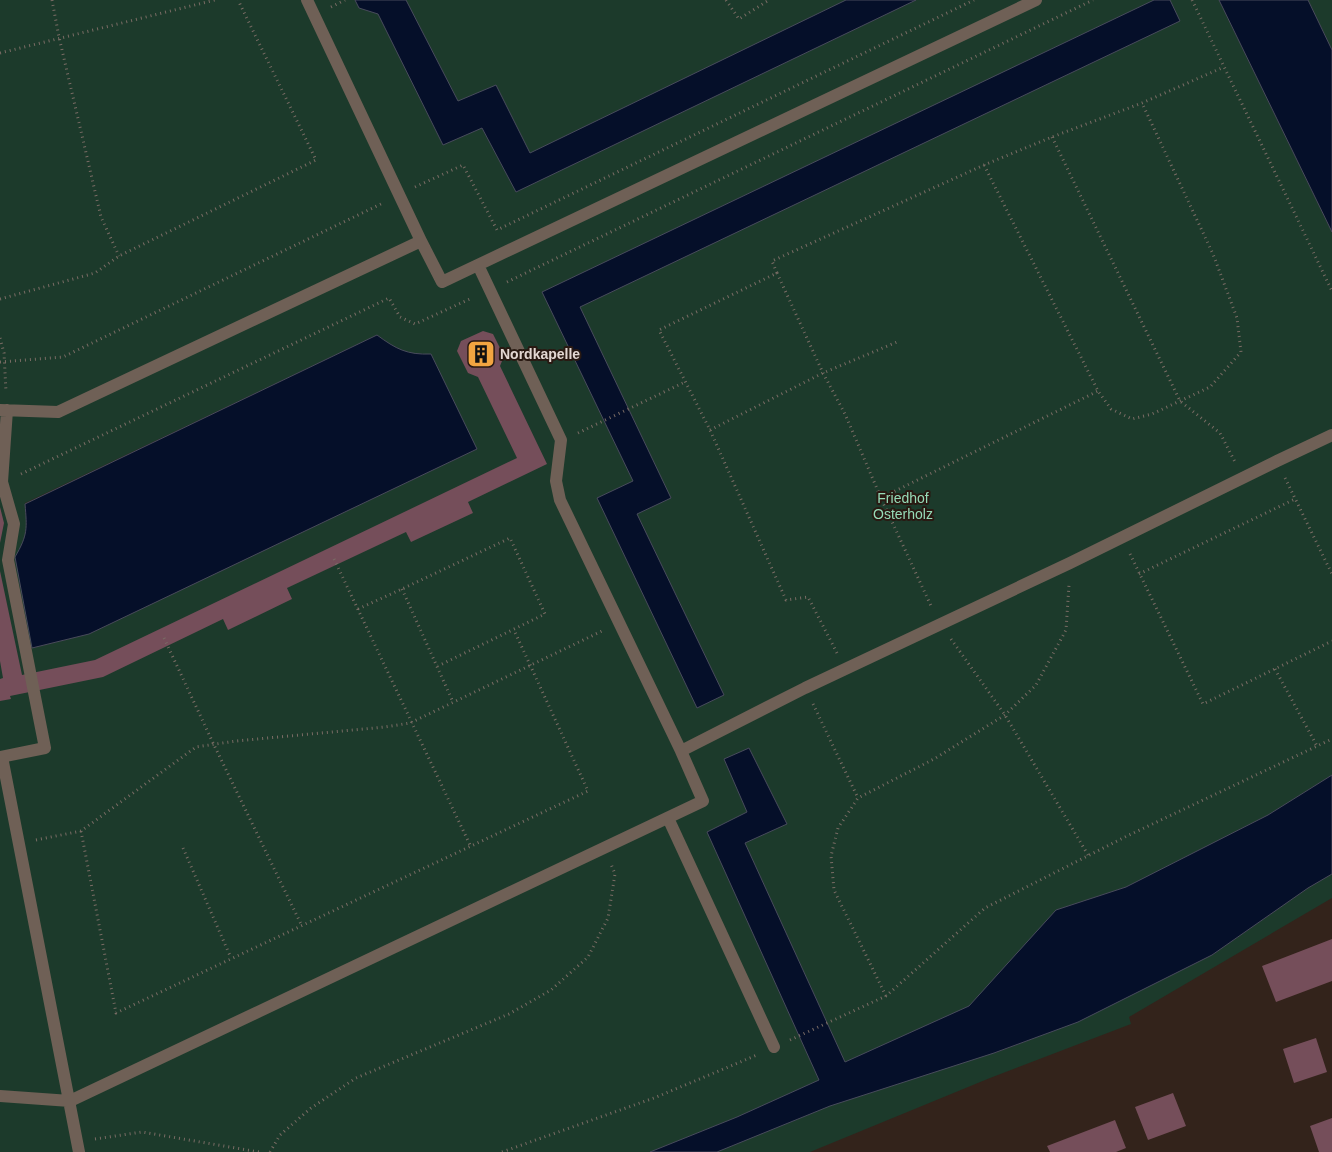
<svg xmlns="http://www.w3.org/2000/svg" width="1332" height="1152" font-family="Arial,sans-serif">
	<style>
		.green { fill: #1c3a2b; fill-rule: evenodd }
		.water { fill: #050f29; stroke: #484b5c }
		.building { fill: #754e5a }
		.lines { fill: none; stroke-linecap: round; stroke-linejoin: round }
		.path { stroke: #7a6c65; stroke-width: 3; stroke-dasharray: 1 4; stroke-linecap: butt }
		.lane { stroke: #6f6056; stroke-width: 12 }
		.labels { text-anchor: middle; dominant-baseline: central; stroke-width: 4; stroke-linejoin: round; paint-order: stroke }
		.poi-label { font-size: 14px; font-weight: bold; fill: #e3d7d2; stroke: #291912; text-anchor: start }
		.park-label { font-size: 14px; fill: #96dbb7; stroke: #291912 }
	</style>
	<rect width="100%" height="100%" fill="#33231b"/>
	<!-- green -->
	<path class="green" d="M 0,0 L 1219,0 L 1332,232 L 1332,775 L 1268,815 L 1126,887 L 1056,910 L 995,1053 L 1078,1021 L 1212,955 L 1308,888 L 1332,874 L 1332,898 L 1129,1017 L 1131,1024 L 990,1078 L 810,1152 L 0,1152 ZM 377,335 L 394,348 L 415,355 L 477,449 L 89,634 L 33,648 L 15,557 C 28,536 27,528 25,503 Z
		M 1308,0 L 1332,0 L 1332,50 Z"/>
	<!-- water -->
	<path class="water" d="M 355,0 L 406,0 L 458,101 L 496,85 L 530,153 L 846,0 L 916,0 L 516,192 L 482,128 L 443,145 L 378,14 L 359,8 Z
		M 1154,0 L 1170,0 L 1180,21 L 580,307 L 671,498 L 637,514 L 724,695 L 697,708 L 597,498 L 633,481 L 542,292 Z
		M 1219,0 L 1308,0 L 1332,50 L 1332,232 Z
		M 377,335 C 396,349 407,355 431,354 L 477,449 L 89,634 L 32,648 L 15,557 C 28,535 27,528 25,504 Z
		M 749,748 L 787,824 L 745,843 L 845,1062 L 969,1006 L 1056,910 L 1126,887 L 1268,815 L 1332,775 L 1332,874 L 1308,888 L 1212,955 L 1078,1022 L 994,1053 L 830,1106 L 717,1152 L 650,1152 L 737,1117 L 819,1080 L 707,832 L 747,812 L 724,759 Z"/>
	<!-- building -->
	<path class="building" d="M 483,331 L 493,334 L 504,356 L 500,366 L 547,464 L 468,502 L 473,513 L 411,542 L 406,532 L 287,588 L 292,599 L 228,630 L 223,619 L 103,677 L 10,696 L 11,699 L 0,701 L 0,679 L 3,678 L 0,661 L 0,571 L 22,675 L 95,660 L 517,458 L 478,377 L 468,373 L 457,351 L 461,341 Z
		M 0,507 L 4,523 L 0,543 Z
		M 1332,939 L 1332,981 L 1276,1002 L 1262,966 Z
		M 1316,1038 L 1327,1072 L 1294,1083 L 1283,1049 Z
		M 1173,1093 L 1186,1126 L 1148,1140 L 1135,1107 Z
		M 1332,1118 L 1332,1152 L 1319,1152 L 1310,1126 Z
		M 1115,1120 L 1126,1148 L 1116,1152 L 1050,1152 L 1047,1146 Z"/>
	<g class="lines">
		<!-- path -->
		<path class="path" d="M 52,0 L 59,37 L 101,217 L 119,256
			M 726,0 L 739,19 L 769,0
			M 1192,0 L 1332,291
			M 331,7 L 345,0
			M 0,53 L 215,0
			M 1052,137 L 1180,401 L 1220,433 L 1235,462
			M 984,165 L 1098,391 L 1111,409 L 1132,419 L 1152,414 L 1210,387 L 1241,352 L 1237,318 L 1213,254 L 1142,103
			M 415,187 L 463,165 L 497,230 L 974,0
			M 777,273 L 823,373 L 845,414 L 881,498 L 932,608
			M 507,282 L 1093,0
			M 0,299 L 95,273 L 119,256 L 316,160 L 238,0
			M 0,338 L 4,353 L 6,392
			M 0,362 L 63,357 L 383,203
			M 710,430 L 823,373 L 897,342
			M 578,433 L 685,382
			M 21,474 L 389,298 L 400,317 L 415,324 L 472,298
			M 1285,478 L 1332,574
			M 881,498 L 1098,391
			M 1130,554 L 1203,704 L 1332,641
			M 334,559 L 471,847
			M 1139,574 L 1295,499
			M 402,589 L 453,702
			M 358,609 L 402,589 L 510,538 L 545,614 L 438,666
			M 164,638 L 214,745 L 302,926
			M 951,639 L 1005,715 L 1088,855
			M 837,653 L 808,597 L 786,600 L 710,430 L 659,330 L 777,273 L 772,261 L 984,165 L 1052,137 L 1142,103 L 1224,67
			M 1275,669 L 1317,746
			M 813,704 L 858,798
			M 81,831 L 116,1013 L 588,791 L 514,630
			M 36,840 L 81,831 L 196,747 L 236,741 L 385,727 L 410,723 L 602,631
			M 183,848 L 231,958
			M 886,996 L 834,890 L 831,856 L 838,828 L 858,798 L 934,759 L 1005,715 L 1036,685 L 1066,630 L 1069,585
			M 790,1040 L 886,996 L 985,908 L 1125,837 L 1332,739
			M 95,1139 L 142,1132 L 259,1152
			M 270,1152 L 280,1135 L 311,1108 L 356,1078 L 509,1014 L 551,990 L 588,957 L 608,918 L 615,874 L 611,864
			M 502,1152 L 654,1098 L 757,1055"/>
		<!-- lane -->
		<path class="lane" d="M 307,0 L 421,241
			M 478,265 L 561,440 L 556,481 L 560,500 L 681,751
			M 0,410 L 58,412 L 421,241 L 442,282 L 1036,0
			M 0,757 L 45,748 L 8,560 L 14,524 L 2,482 L 7,410
			M 2,757 L 79,1152
			M 668,818 L 774,1047
			M 0,1096 L 70,1101 L 703,801 L 681,751 L 805,688 L 1070,563 L 1277,461 L 1332,435"/>
	</g>
	<!-- icons -->
	<defs>
		<symbol id="building-square" viewBox="-11 -11 22 22"><rect x="-9" y="-9" width="18" height="18" rx="4" fill="#f2a541" stroke="#291912"/><path d="M-4-6H4V6H1V3H-1V6H-4ZM-2.5-4.3h1.7v1.8h-1.7ZM.8-4.3h1.7v1.8H.8ZM-2.5-1h1.7V.8h-1.7ZM.8-1h1.7V.8H.8Z" fill="#111"/></symbol>
	</defs>
	<g fill-rule="evenodd">
		<use href="#building-square" x="465" y="338" width="32" height="32"/>
	</g>
	<g class="labels">
		<!-- poi labels -->
		<g class="poi-label">
			<text x="500" y="354">Nordkapelle</text>
		</g>
		<!-- park labels -->
		<g class="park-label">
			<text x="903" y="498">Friedhof<tspan x="903" dy="16">Osterholz</tspan></text>
		</g>
	</g>
</svg>
